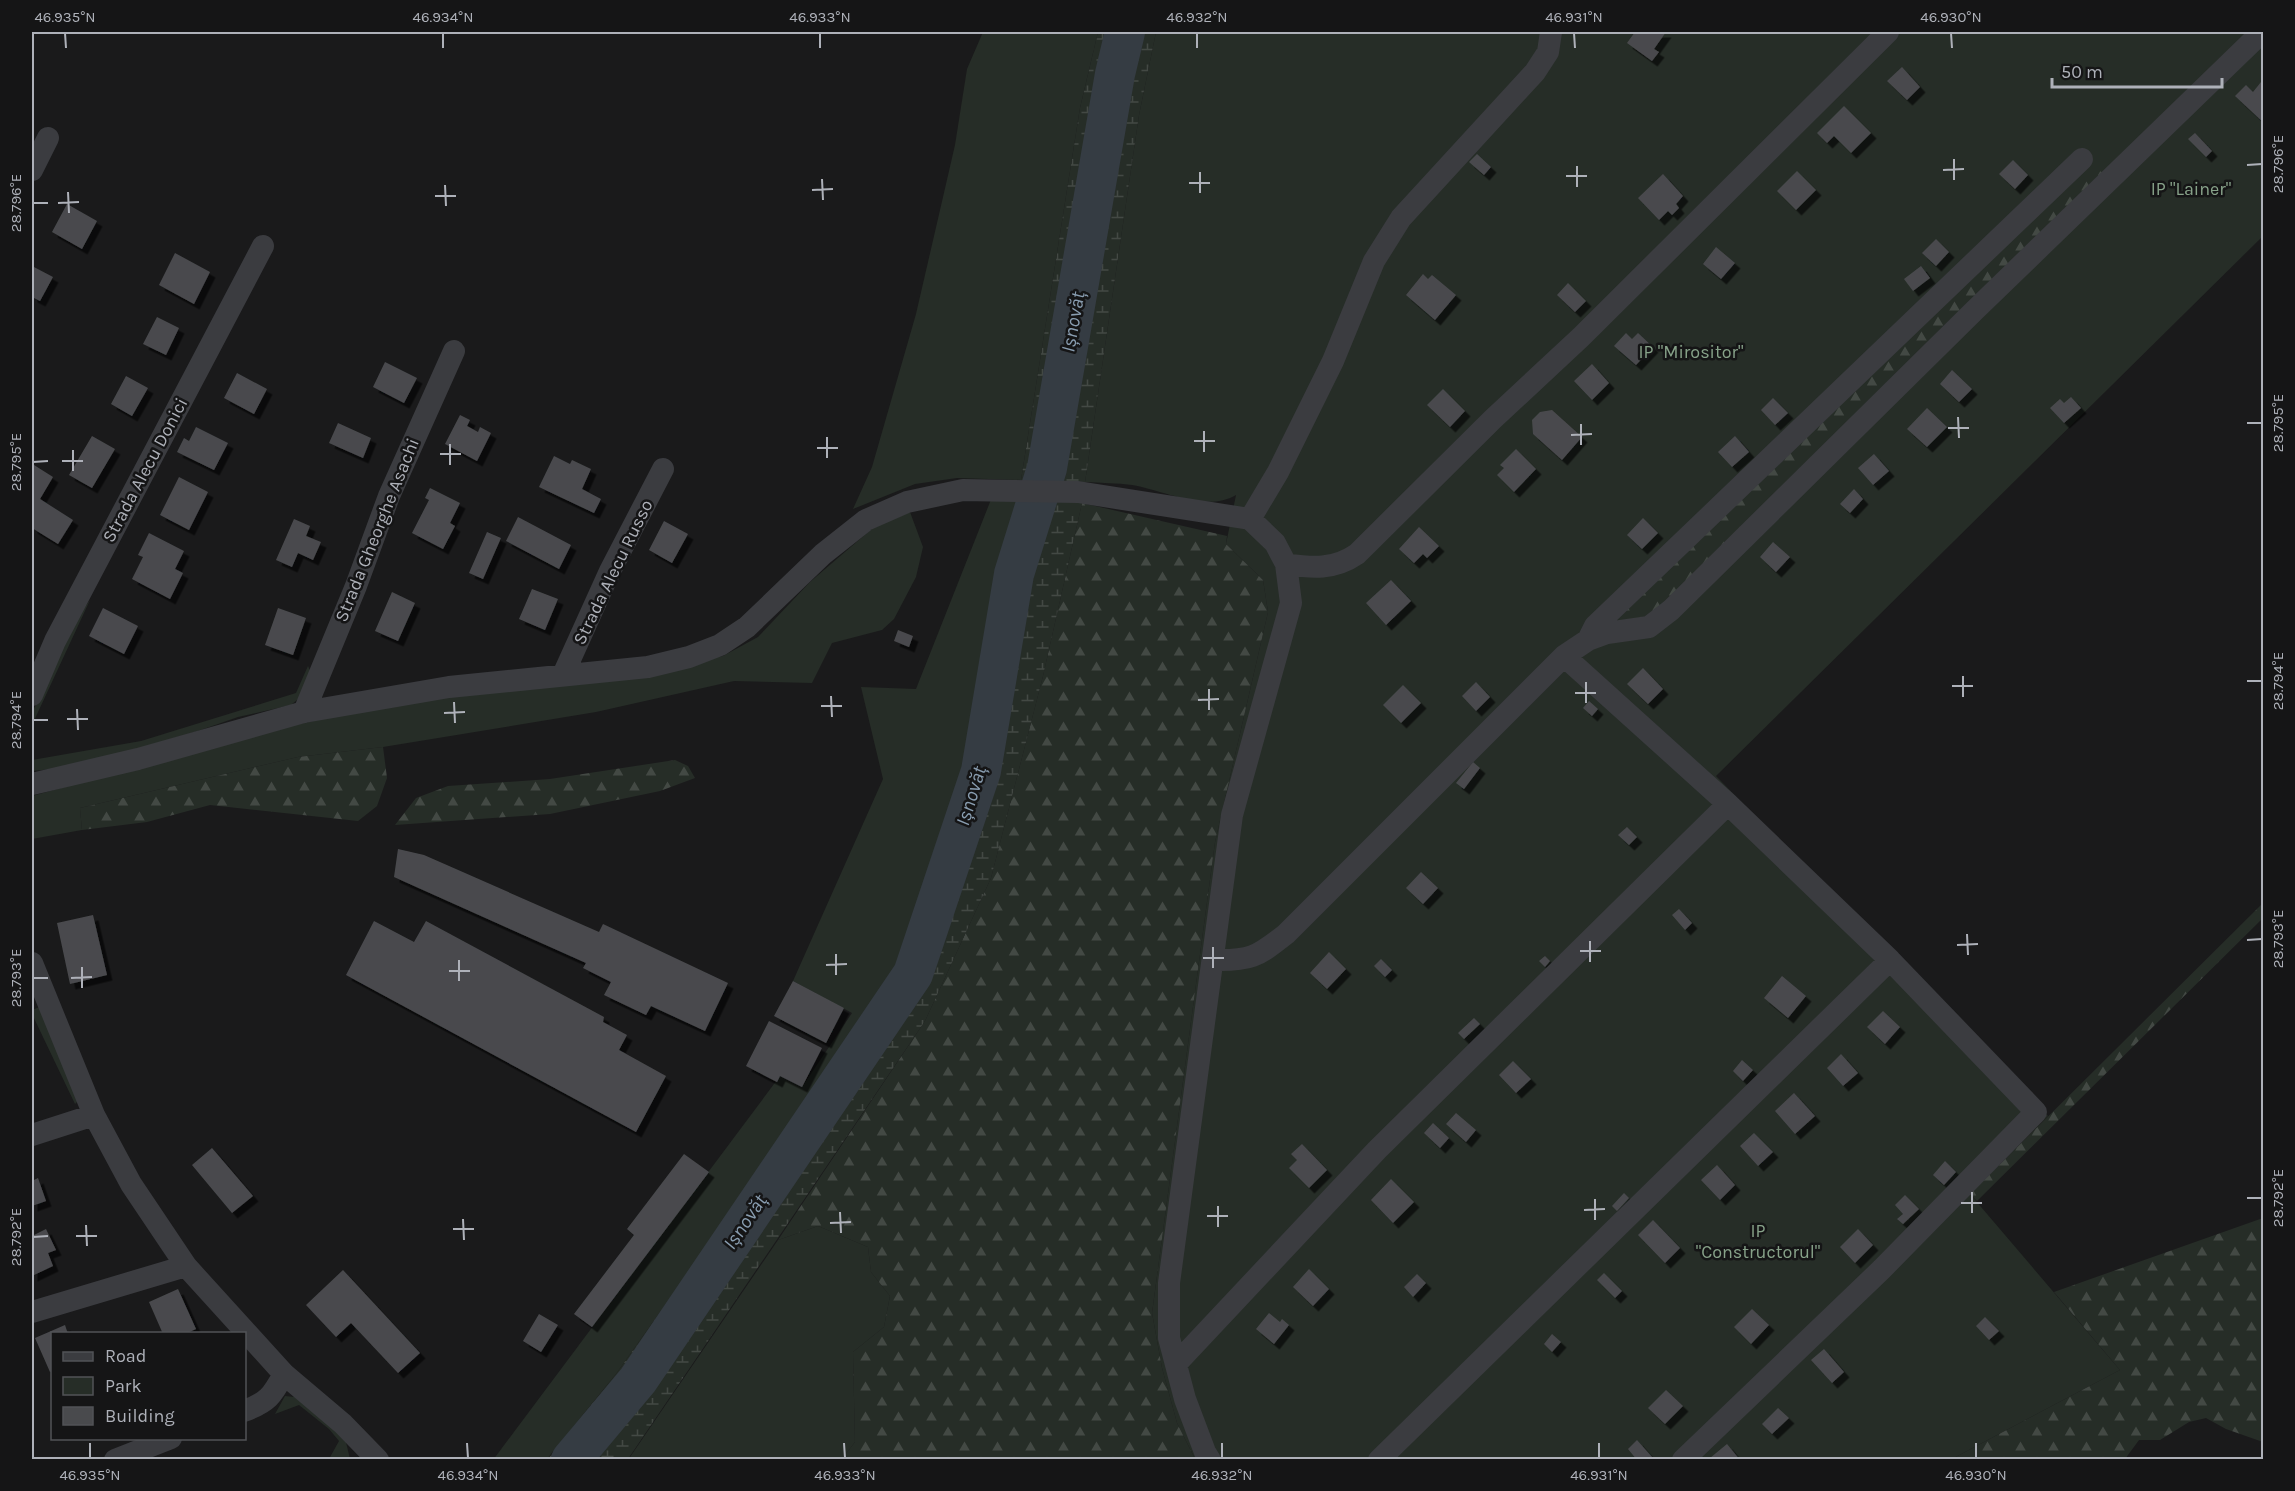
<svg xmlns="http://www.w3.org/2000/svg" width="2295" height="1491" font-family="Karla,sans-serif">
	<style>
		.green { fill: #262d27 }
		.forest { fill: url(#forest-firs) }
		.wetland { fill: url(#wetland-marsh) }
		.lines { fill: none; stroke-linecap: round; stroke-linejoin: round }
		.river { stroke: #353c43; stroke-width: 40 }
		.building { fill: #494a4d; filter: url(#shadow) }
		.minor { stroke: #3b3c40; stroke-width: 22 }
		.ticks { fill: none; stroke: #aeb1b9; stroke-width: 2 }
		.labels { text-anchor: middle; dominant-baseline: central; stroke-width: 5; stroke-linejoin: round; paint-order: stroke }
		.park-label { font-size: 18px; fill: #87a289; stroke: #151516 }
		.street-label { font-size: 18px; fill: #aeb1b9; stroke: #151516 }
		.water-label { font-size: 20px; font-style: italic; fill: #899db0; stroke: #151516 }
		.neatline { fill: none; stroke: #aeb1b9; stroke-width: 2 }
		.ticks-label { font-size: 15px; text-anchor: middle; fill: #aeb1b9 }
	</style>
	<defs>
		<pattern id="forest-firs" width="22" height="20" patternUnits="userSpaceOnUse" patternTransform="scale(1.5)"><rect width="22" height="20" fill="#262d27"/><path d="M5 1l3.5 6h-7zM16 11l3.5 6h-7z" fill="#434944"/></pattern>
		<pattern id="wetland-marsh" width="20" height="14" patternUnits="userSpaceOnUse" patternTransform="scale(1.5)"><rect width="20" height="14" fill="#262d27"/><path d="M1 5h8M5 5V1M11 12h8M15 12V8" fill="none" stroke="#434944"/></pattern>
		<filter id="shadow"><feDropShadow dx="5.5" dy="5.5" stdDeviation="0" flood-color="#0009"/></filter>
	</defs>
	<rect width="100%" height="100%" fill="#1a1a1b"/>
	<!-- green -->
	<path class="green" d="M 983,32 L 1098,32 L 1080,108 L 1021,480 L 957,478 L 915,484 L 853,509 L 872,467 L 916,314 L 955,145 L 967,69 Z
		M 1156,32 L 2263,32 L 2263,236 L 1716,776 L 2048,1116 L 1970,1194 L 2120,1370 L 1952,1459 L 1195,1459 L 1177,1423 L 1162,1368 L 1152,1313 L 1215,842 L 1268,612 L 1263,580 L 1226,544 L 1236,495 C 1205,513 1164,490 1132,485 C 1117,483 1101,483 1085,482 L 1139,115 Z
		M 992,497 L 1018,498 L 1000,579 L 969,773 L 901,967 L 801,1114 L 616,1374 L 547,1459 L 493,1460 L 780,1076 L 802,1087 L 852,1013 L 793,981 L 883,779 L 861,687 L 916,689 Z
		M 910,512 L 923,547 L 916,577 L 894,619 L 882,630 L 832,643 L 812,683 L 734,681 L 596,712 L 383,747 L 298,757 L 80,808 L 82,830 L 32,839 L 32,796 L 263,732 L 368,709 L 723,656 L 758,637 L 810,582 L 874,527 Z
		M 90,600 L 32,725 L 32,713 L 72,625 Z
		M 308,666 L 312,675 L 303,695 L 291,705 L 238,717 L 195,732 L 74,767 L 32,771 L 32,760 L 141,741 L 296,693 Z
		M 42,1006 L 79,1100 L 75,1104 L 32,1014 L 32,1010 Z
		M 818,1226 L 868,1247 L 871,1272 L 890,1296 L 884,1327 L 853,1352 L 855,1442 L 842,1459 L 628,1460 L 778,1240 Z
		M 285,1396 L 295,1397 L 345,1438 L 350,1459 L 329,1459 L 339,1441 L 329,1429 L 299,1405 L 275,1414 Z"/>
	<!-- forest -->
	<path class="forest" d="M 2089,164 L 2103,173 L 1646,620 L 1599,630 Z
		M 1082,503 L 1227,536 L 1226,544 L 1263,580 L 1268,612 L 1215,842 L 1152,1313 L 1162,1368 L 1177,1423 L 1195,1459 L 842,1459 L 855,1442 L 853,1352 L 884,1327 L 890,1296 L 871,1272 L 868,1247 L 818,1226 L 778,1240 L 925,1021 L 991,878 L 1043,676 Z
		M 383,747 L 387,778 L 377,806 L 358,821 L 210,805 L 147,822 L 82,830 L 80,808 L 298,757 Z
		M 675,760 L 688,766 L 695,778 L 660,791 L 550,814 L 395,825 L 416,798 L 448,786 L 550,779 Z
		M 2263,903 L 2263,918 L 1977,1201 L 1970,1194 Z
		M 2263,1218 L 2263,1442 L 2226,1429 L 2206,1418 L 2189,1422 L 2160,1440 L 2139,1440 L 2125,1459 L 1952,1459 L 2120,1370 L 2054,1292 Z"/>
	<!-- wetland -->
	<path class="wetland" d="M 1098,32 L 1156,32 L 1139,115 L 1085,482 L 1021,480 L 1080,108 Z
		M 1018,498 L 1082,503 L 1043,676 L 991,878 L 925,1021 L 628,1459 L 547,1460 L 616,1374 L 801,1114 L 901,967 L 969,773 L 1000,579 Z"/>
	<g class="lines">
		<!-- river -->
		<path class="river" d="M 571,1460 L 638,1380 L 913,974 L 981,771 L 1014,574 L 1047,468 L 1115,74 L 1125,32"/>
	</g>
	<!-- building -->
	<path class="building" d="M 1635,32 L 1666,32 L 1654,49 L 1659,52 L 1652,61 L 1627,43 Z
		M 1902,67 L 1920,87 L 1907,100 L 1887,81 Z
		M 2261,82 L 2264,84 L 2264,123 L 2235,96 L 2246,85 L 2253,92 Z
		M 1844,106 L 1871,133 L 1851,153 L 1834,136 L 1827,143 L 1817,133 Z
		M 2195,133 L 2212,151 L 2206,157 L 2188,139 Z
		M 1477,154 L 1491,167 L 1484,175 L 1469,162 Z
		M 2013,160 L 2028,175 L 2015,189 L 1999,174 Z
		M 1797,171 L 1816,190 L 1796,210 L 1777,191 Z
		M 1663,174 L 1683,196 L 1676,204 L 1679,208 L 1672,215 L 1668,211 L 1659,220 L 1638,198 Z
		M 67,204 L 97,221 L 82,249 L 52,232 Z
		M 1936,239 L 1949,252 L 1936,266 L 1922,253 Z
		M 1716,247 L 1735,263 L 1721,279 L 1703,264 Z
		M 175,253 L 210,272 L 194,304 L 159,285 Z
		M 32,266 L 53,277 L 40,301 L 32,297 Z
		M 1921,266 L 1930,278 L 1913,291 L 1904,279 Z
		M 1423,274 L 1428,279 L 1432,275 L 1456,295 L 1435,320 L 1406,295 Z
		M 1568,283 L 1586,301 L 1575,312 L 1557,295 Z
		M 157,317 L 179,328 L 166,355 L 143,344 Z
		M 1626,333 L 1632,339 L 1638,333 L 1653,347 L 1636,365 L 1614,346 Z
		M 385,362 L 417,378 L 404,403 L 373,387 Z
		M 1592,364 L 1609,383 L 1592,400 L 1574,381 Z
		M 1952,370 L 1972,389 L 1959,402 L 1940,384 Z
		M 237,373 L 267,389 L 254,414 L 224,398 Z
		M 126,376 L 148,388 L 132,416 L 111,404 Z
		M 1443,389 L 1465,411 L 1450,427 L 1427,405 Z
		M 2071,397 L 2081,408 L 2064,423 L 2050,408 L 2060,399 L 2064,403 Z
		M 1773,398 L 1788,413 L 1775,425 L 1761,410 Z
		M 1927,408 L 1947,427 L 1927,447 L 1907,429 Z
		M 1552,410 L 1582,437 L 1562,460 L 1533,434 L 1532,420 L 1540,412 Z
		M 460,415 L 470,420 L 467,426 L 478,432 L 480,427 L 491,433 L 477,461 L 445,444 Z
		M 338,423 L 371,438 L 363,458 L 329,443 Z
		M 196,427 L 228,443 L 214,470 L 177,452 L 184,438 L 189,441 Z
		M 92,436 L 115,449 L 92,488 L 69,475 Z
		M 1735,436 L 1749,452 L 1732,467 L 1718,452 Z
		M 1516,449 L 1536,469 L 1514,492 L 1497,475 L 1504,468 L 1500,465 Z
		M 1874,454 L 1889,471 L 1873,485 L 1858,468 Z
		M 554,456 L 570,464 L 572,460 L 591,469 L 582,489 L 601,499 L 594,513 L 539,487 Z
		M 34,465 L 53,477 L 40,499 L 73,520 L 58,544 L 32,528 L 32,469 Z
		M 179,477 L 208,492 L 189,530 L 160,515 Z
		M 430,488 L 460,503 L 450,523 L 455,526 L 443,549 L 412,533 L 429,500 L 425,498 Z
		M 1854,489 L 1863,499 L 1850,513 L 1840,504 Z
		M 518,517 L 571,545 L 559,569 L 506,541 Z
		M 1643,518 L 1658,533 L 1642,549 L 1627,535 Z
		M 294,519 L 310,526 L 306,536 L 321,542 L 313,560 L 298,553 L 292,567 L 276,560 Z
		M 664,521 L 688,534 L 672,563 L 649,550 Z
		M 1419,527 L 1439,546 L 1427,558 L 1423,554 L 1414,563 L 1399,549 Z
		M 487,532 L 501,538 L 483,579 L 469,573 Z
		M 149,533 L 184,551 L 175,569 L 183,573 L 170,599 L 132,579 L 143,557 L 138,555 Z
		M 1773,542 L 1790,557 L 1776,572 L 1760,557 Z
		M 1391,580 L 1411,601 L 1386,625 L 1366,603 Z
		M 532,589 L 558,599 L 545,630 L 519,619 Z
		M 392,592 L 415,603 L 398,641 L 375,631 Z
		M 103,608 L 138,626 L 124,654 L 89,636 Z
		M 278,608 L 306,618 L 293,655 L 265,645 Z
		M 898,630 L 913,636 L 909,647 L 894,641 Z
		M 1643,668 L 1663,689 L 1648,704 L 1627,684 Z
		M 1476,682 L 1490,697 L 1476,711 L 1462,696 Z
		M 1403,685 L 1421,703 L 1401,723 L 1383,705 Z
		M 1589,701 L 1598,709 L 1592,716 L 1583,708 Z
		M 1473,762 L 1480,768 L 1464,789 L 1456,783 Z
		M 1627,827 L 1637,837 L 1629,845 L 1618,835 Z
		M 398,849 L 424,855 L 599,932 L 603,924 L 728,983 L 705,1031 L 651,1006 L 646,1015 L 604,995 L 611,982 L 583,968 L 586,963 L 394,877 Z
		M 1421,872 L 1438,888 L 1423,904 L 1406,888 Z
		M 1679,909 L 1692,923 L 1685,930 L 1672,915 Z
		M 93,915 L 107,975 L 70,984 L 57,923 Z
		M 374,921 L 414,942 L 426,921 L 604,1017 L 603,1022 L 627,1035 L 619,1050 L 666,1076 L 636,1132 L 346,975 Z
		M 1329,952 L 1346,969 L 1327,989 L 1310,973 Z
		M 1545,956 L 1550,961 L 1545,967 L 1539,961 Z
		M 1381,959 L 1392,970 L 1385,977 L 1374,966 Z
		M 1782,976 L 1806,996 L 1788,1018 L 1764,998 Z
		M 793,981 L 844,1008 L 826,1043 L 774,1016 Z
		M 1883,1011 L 1900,1027 L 1885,1044 L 1867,1027 Z
		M 1474,1018 L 1480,1024 L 1464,1039 L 1458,1033 Z
		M 769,1021 L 822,1048 L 802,1087 L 780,1076 L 777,1082 L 746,1066 Z
		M 1841,1054 L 1858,1073 L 1843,1086 L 1827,1068 Z
		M 1742,1060 L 1753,1070 L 1743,1081 L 1733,1071 Z
		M 1513,1061 L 1531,1079 L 1516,1093 L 1499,1075 Z
		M 1794,1093 L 1815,1116 L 1795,1134 L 1775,1111 Z
		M 1456,1113 L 1476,1130 L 1466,1142 L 1446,1124 Z
		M 1433,1123 L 1449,1138 L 1440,1148 L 1424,1133 Z
		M 1754,1133 L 1773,1152 L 1758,1166 L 1740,1146 Z
		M 1302,1144 L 1327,1170 L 1309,1188 L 1289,1168 L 1297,1160 L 1291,1154 Z
		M 212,1148 L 253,1196 L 232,1213 L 192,1165 Z
		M 684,1154 L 709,1172 L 592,1327 L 574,1314 L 634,1235 L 627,1229 Z
		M 1945,1161 L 1956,1172 L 1944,1185 L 1933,1175 Z
		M 1717,1165 L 1735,1185 L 1720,1200 L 1701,1180 Z
		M 38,1178 L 46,1201 L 32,1206 L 32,1181 Z
		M 1391,1179 L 1414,1202 L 1393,1223 L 1371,1200 Z
		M 1624,1193 L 1629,1198 L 1617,1211 L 1612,1206 Z
		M 1905,1195 L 1919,1209 L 1903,1224 L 1897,1219 L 1903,1214 L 1895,1205 Z
		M 1653,1220 L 1680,1248 L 1665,1263 L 1638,1235 Z
		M 46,1229 L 56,1250 L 48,1253 L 53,1266 L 32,1276 L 32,1236 Z
		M 1858,1229 L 1873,1245 L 1855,1263 L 1840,1247 Z
		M 1309,1269 L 1329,1289 L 1313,1306 L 1293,1287 Z
		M 343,1270 L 420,1353 L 398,1373 L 351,1323 L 336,1337 L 306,1305 Z
		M 1604,1273 L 1622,1291 L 1615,1298 L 1597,1280 Z
		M 1417,1274 L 1426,1283 L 1413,1297 L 1404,1287 Z
		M 178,1289 L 196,1329 L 185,1334 L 163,1334 L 149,1302 Z
		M 1752,1309 L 1769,1325 L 1751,1344 L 1734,1327 Z
		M 1269,1313 L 1280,1322 L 1282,1319 L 1289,1325 L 1274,1344 L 1256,1329 Z
		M 539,1314 L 558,1325 L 541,1352 L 523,1341 Z
		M 1985,1317 L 1999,1331 L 1989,1340 L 1976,1326 Z
		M 65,1325 L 68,1334 L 52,1334 L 52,1371 L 50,1372 L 35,1338 Z
		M 1552,1334 L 1561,1342 L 1552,1352 L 1544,1344 Z
		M 1824,1349 L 1844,1372 L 1832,1383 L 1811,1360 Z
		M 1666,1390 L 1683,1406 L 1665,1424 L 1648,1408 Z
		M 1778,1408 L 1789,1418 L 1772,1434 L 1762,1424 Z
		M 1637,1440 L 1652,1457 L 1649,1460 L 1637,1460 L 1628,1449 Z
		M 1727,1444 L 1740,1460 L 1712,1460 L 1710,1458 Z"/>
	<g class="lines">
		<!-- minor -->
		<path class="minor" d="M 32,170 L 48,138
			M 1250,519 L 1278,472 L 1333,361 L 1374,261 L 1401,218 L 1535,72 L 1548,52 L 1551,32
			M 1286,564 C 1312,568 1334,570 1357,554 L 1493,419 L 1581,337 L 1888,32
			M 1588,640 L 1595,626 L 2082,159
			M 1564,656 L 1728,804 L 1890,960 L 2036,1112 L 1882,1269 L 1683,1460
			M 563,675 L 610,571 L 663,469
			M 32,695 L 55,641 L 263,246
			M 304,712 L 356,586 L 389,496 L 454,351
			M 32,784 L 138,759 L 304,712 L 449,687 L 648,667 L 689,657 L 720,645 L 747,627 L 823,554 L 866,520 L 907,502 L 963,490 L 1078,492 L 1250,519 L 1275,543 L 1286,564 L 1291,603 L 1232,815 L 1169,1283 L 1169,1338 L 1185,1399 L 1205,1452 L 1210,1460
			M 1213,960 C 1250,961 1257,957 1286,934 L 1564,656 L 1588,640 L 1607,633 L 1649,627 L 1671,610 L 1974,311 L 2262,32
			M 32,963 L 94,1115 L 131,1184 L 186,1266 L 284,1374 L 343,1424 L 378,1460
			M 32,1135 L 94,1115
			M 32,1312 L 186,1266
			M 1176,1364 L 1377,1150 L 1728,804
			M 244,1411 C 268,1402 272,1396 284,1374
			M 115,1460 L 171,1438
			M 1379,1460 L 1890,960"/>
	</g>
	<!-- ticks -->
	<path class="ticks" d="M 65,33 L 66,48M 443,33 L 443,48M 820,33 L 820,48M 1197,33 L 1197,48M 1574,33 L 1575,48M 1951,33 L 1952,48M 1954,159 L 1954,180M 2247,165 L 2262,164M 1577,166 L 1577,187M 1943,170 L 1964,169M 1200,172 L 1200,193M 1566,176 L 1587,176M 822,179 L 823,200M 1189,183 L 1210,183M 445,185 L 446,206M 812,190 L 833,189M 68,192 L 69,213M 435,196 L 456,196M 33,203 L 48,203M 58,203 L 79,202M 1958,417 L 1959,438M 2247,423 L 2262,423M 1581,424 L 1581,445M 1948,428 L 1969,428M 1204,431 L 1204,452M 1571,435 L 1592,434M 827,437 L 827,458M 1194,441 L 1215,441M 450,444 L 450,465M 817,448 L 838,448M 73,450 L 73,471M 440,454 L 461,454M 62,461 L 83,461M 33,462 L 48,461M 1963,676 L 1963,697M 2247,681 L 2262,681M 1586,682 L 1586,703M 1952,686 L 1973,686M 1209,689 L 1209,710M 1575,693 L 1596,693M 831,696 L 832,717M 1198,700 L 1219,699M 454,702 L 455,723M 821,706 L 842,706M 77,709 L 78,730M 444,713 L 465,712M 67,719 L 88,719M 33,720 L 48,720M 1967,934 L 1968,955M 2247,940 L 2262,939M 1590,941 L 1590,962M 1957,945 L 1978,944M 1213,947 L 1213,968M 1580,951 L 1601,951M 836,954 L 836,975M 1203,958 L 1224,958M 459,960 L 459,981M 826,965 L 847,964M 82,967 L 82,988M 449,971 L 470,971M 33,978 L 48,978M 71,978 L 92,977M 1972,1192 L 1972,1213M 2247,1198 L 2262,1198M 1595,1199 L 1595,1220M 1961,1203 L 1982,1203M 1218,1206 L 1218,1227M 1584,1210 L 1605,1209M 840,1212 L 841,1233M 1207,1216 L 1228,1216M 463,1219 L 464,1240M 830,1223 L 851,1222M 86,1225 L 87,1246M 453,1229 L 474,1229M 76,1236 L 97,1236M 33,1237 L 48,1236M 90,1443 L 90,1458M 467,1443 L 468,1458M 844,1443 L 845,1458M 1222,1443 L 1222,1458M 1599,1443 L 1599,1458M 1976,1443 L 1976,1458"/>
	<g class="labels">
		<!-- park labels -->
		<g class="park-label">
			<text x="2191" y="189">IP "Lainer"</text>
			<text x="1691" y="352">IP "Mirositor"</text>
			<text x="1758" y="1231">IP<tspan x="1758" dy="21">"Constructorul"</tspan></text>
		</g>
		<!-- street labels -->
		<g class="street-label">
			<text transform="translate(145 470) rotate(-62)">Strada Alecu Donici</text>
			<text transform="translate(377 530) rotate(-68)">Strada Gheorghe Asachi</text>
			<text transform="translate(613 572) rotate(-64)">Strada Alecu Russo</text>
		</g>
		<!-- water labels -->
		<g class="water-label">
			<text transform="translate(1073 322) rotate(-80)">Ișnovăț</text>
			<text transform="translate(971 796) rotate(-73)">Ișnovăț</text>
			<text transform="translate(745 1222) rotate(-56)">Ișnovăț</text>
		</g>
	</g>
	<!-- border -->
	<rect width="2295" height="1491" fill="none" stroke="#151516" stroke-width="66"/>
	<!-- legend -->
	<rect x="51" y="1332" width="195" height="108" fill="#151516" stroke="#525357" stroke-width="1.5"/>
	<rect x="63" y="1352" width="30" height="9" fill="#3b3c40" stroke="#525357" stroke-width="1.5"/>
	<text x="105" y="1362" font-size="18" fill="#aeb1b9">Road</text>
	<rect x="63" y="1377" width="30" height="18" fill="#262d27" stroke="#525357" stroke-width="1.5"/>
	<text x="105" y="1392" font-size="18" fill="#aeb1b9">Park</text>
	<rect x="63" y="1407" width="30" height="18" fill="#494a4d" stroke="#525357" stroke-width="1.5"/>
	<text x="105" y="1422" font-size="18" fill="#aeb1b9">Building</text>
	<!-- scale -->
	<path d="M2052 78v9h170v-9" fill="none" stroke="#aeb1b9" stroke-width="3"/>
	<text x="2061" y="78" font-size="18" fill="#aeb1b9" stroke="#151516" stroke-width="4.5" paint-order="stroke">50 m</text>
	<rect x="33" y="33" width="2229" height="1425" class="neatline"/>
	<g class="ticks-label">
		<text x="65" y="22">46.935°N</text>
		<text x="443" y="22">46.934°N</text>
		<text x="820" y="22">46.933°N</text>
		<text x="1197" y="22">46.932°N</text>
		<text x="1574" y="22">46.931°N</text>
		<text x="1951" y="22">46.930°N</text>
		<text transform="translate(2278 164) rotate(-90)" y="5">28.796°E</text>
		<text transform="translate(16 203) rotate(-90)" y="5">28.796°E</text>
		<text transform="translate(2278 423) rotate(-90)" y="5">28.795°E</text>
		<text transform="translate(16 462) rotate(-90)" y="5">28.795°E</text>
		<text transform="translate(2278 681) rotate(-90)" y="5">28.794°E</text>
		<text transform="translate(16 720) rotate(-90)" y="5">28.794°E</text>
		<text transform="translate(2278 939) rotate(-90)" y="5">28.793°E</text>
		<text transform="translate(16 978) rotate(-90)" y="5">28.793°E</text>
		<text transform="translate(2278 1198) rotate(-90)" y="5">28.792°E</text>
		<text transform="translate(16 1237) rotate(-90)" y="5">28.792°E</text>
		<text x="90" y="1480">46.935°N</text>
		<text x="468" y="1480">46.934°N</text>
		<text x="845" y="1480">46.933°N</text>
		<text x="1222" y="1480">46.932°N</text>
		<text x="1599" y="1480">46.931°N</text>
		<text x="1976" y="1480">46.930°N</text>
	</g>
</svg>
